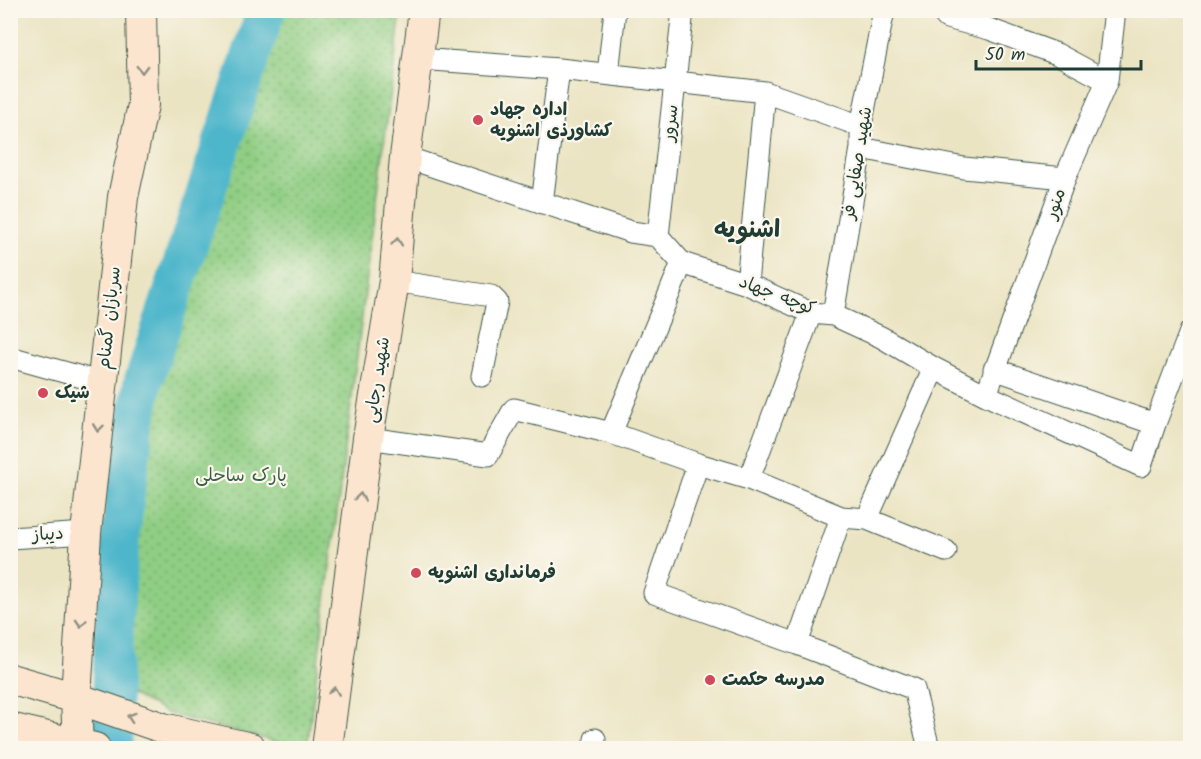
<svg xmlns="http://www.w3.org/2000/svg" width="1201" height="759" font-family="Kalam,'Playpen Sans Arabic',sans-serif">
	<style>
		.grass { fill: url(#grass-dots); stroke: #58865c; stroke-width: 1.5 }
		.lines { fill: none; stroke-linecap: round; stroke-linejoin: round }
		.river { stroke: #4db6cb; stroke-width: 39 }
		.street-casing { stroke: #3e5649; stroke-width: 23 }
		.secondary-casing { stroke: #3e5649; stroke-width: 32 }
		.street { stroke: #fff; stroke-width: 21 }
		.secondary { stroke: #fce5cf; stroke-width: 30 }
		.oneway { stroke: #8e9182 }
		.poi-dot { fill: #d1495b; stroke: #fbf7ec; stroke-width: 2 }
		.labels { text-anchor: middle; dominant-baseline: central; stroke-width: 4.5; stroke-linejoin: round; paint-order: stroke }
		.poi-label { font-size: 18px; font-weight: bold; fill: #1f3d34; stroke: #fbf7ec; text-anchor: start }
		.street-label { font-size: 18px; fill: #1f3d34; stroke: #fbf7ec }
		.park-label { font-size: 18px; fill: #3b6148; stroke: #fbf7ec }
		.district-label { font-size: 24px; font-weight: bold; fill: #1f3d34; stroke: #fbf7ec }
	</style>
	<defs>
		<pattern id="grass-dots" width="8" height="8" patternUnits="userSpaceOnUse" patternTransform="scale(1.5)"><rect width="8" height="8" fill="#90ce84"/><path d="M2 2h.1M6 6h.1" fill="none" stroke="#75a86d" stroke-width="1.8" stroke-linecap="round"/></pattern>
	</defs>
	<rect width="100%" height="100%" fill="#fbf7ec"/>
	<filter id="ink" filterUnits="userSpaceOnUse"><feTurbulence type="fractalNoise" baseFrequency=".0167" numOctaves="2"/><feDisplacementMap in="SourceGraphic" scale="12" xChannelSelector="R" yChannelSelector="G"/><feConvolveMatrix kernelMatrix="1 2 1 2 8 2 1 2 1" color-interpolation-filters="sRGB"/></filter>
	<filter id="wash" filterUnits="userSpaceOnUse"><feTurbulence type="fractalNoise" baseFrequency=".008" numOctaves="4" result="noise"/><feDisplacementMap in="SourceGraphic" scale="24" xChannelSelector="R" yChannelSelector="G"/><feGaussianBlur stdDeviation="1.35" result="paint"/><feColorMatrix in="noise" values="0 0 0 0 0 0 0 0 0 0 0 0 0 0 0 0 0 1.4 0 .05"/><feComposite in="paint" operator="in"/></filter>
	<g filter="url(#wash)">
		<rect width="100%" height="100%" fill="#ebe4c3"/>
		<!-- grass -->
		<path class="grass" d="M 278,11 L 401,11 L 307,748 L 299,748 L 169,714 L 125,691 L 142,464 L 164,358 L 203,245 Z"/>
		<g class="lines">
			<!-- river -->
			<path class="river" d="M 113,748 C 109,626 120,503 143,382 L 266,10"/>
		</g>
	</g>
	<g filter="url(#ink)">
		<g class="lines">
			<defs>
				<path id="street" d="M 940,10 L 947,18 L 989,29 L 1057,54 L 1107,81
					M 418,59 L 559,69 L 765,92 L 861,126
					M 608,74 L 615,10
					M 861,148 L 964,168 L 1065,178
					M 405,157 L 631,232 L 658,236 L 682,263 L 747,284 L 811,313 L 833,315 L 881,337 L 934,368 L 986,395 L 1141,466 L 1155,424
					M 542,203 L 559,69
					M 658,236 L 683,10
					M 394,281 L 491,296 L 497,302 L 482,376
					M 747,284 L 765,92
					M 833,315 L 861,148 L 861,126 L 884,10
					M 10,357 L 103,383
					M 994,369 L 1155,424 L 1190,332
					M 986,395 L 1065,178 L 1107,81 L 1115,10
					M 611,433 L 682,263
					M 368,438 L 488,455 L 514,409 L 611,433 L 698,464 L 749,479 L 841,517 L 867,519 L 946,551
					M 698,464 L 654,593 L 797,644 L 914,689 L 929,748
					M 749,479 L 811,313
					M 867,519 L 934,368
					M 10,538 L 86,533
					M 797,644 L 841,517
					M 594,748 L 595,739"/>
				<path id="secondary" d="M 10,679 L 76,698 L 163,728 L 251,748
					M 10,728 L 95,748
					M 78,748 L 76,698 L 86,533 L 123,197 L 143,105 L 141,10
					M 327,748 L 368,438 L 394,281 L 405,157 L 424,10"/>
			</defs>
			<!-- street casing -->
			<use href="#street" class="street-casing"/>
			<!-- secondary casing -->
			<use href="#secondary" class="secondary-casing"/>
			<!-- street -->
			<use href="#street" class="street"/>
			<!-- secondary -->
			<use href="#secondary" class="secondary"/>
		</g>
		<!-- one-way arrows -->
		<defs><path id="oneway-chevron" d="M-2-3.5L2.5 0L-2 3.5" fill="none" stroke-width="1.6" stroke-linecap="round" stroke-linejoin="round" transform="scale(1.5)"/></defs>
		<g class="oneway">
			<use href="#oneway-chevron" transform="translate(142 69) rotate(89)"/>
			<use href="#oneway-chevron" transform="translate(397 242) rotate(-85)"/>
			<use href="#oneway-chevron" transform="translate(98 428) rotate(97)"/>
			<use href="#oneway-chevron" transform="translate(360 497) rotate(-82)"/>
			<use href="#oneway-chevron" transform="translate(81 623) rotate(93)"/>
			<use href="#oneway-chevron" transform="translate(334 691) rotate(-82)"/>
			<use href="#oneway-chevron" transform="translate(131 717) rotate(-162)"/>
		</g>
	</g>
	<!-- markers -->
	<g class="poi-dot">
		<circle cx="478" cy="120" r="6"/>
		<circle cx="43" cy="393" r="6"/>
		<circle cx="416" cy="573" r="6"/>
		<circle cx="710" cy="680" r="6"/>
	</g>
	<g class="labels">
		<!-- poi labels -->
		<g class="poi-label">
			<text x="490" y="110">اداره جهاد<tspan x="490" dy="21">کشاورذی اشنویه</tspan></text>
			<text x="55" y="393">شیک</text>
			<text x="428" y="573">فرمانداری اشنویه</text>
			<text x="722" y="680">مدرسه حکمت</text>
		</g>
		<!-- street labels -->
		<g class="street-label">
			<text transform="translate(671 123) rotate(-83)">سرور</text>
			<text transform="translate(858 163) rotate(-81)">شهید صفایی فر</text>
			<text transform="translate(1056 204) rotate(-71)">منور</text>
			<text transform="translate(777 296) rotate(21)">کوچه جهاد</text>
			<text transform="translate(110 318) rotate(-84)">سربازان گمنام</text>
			<text transform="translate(378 380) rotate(-81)">شهید رجایی</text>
			<text transform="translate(48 535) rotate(-4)">دیباز</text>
		</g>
		<!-- park labels -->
		<g class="park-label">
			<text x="241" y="476">پارک ساحلی</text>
		</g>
		<!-- district labels -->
		<g class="district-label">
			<text x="747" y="230">اشنویه</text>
		</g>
	</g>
	<!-- margin -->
	<rect width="1201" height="759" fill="none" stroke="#fbf7ec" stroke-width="36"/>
	<!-- scale -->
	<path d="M976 60v9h165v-9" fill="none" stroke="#1f3d34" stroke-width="3"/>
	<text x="985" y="60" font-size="18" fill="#1f3d34" stroke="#fbf7ec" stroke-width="4.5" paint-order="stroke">50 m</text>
</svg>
